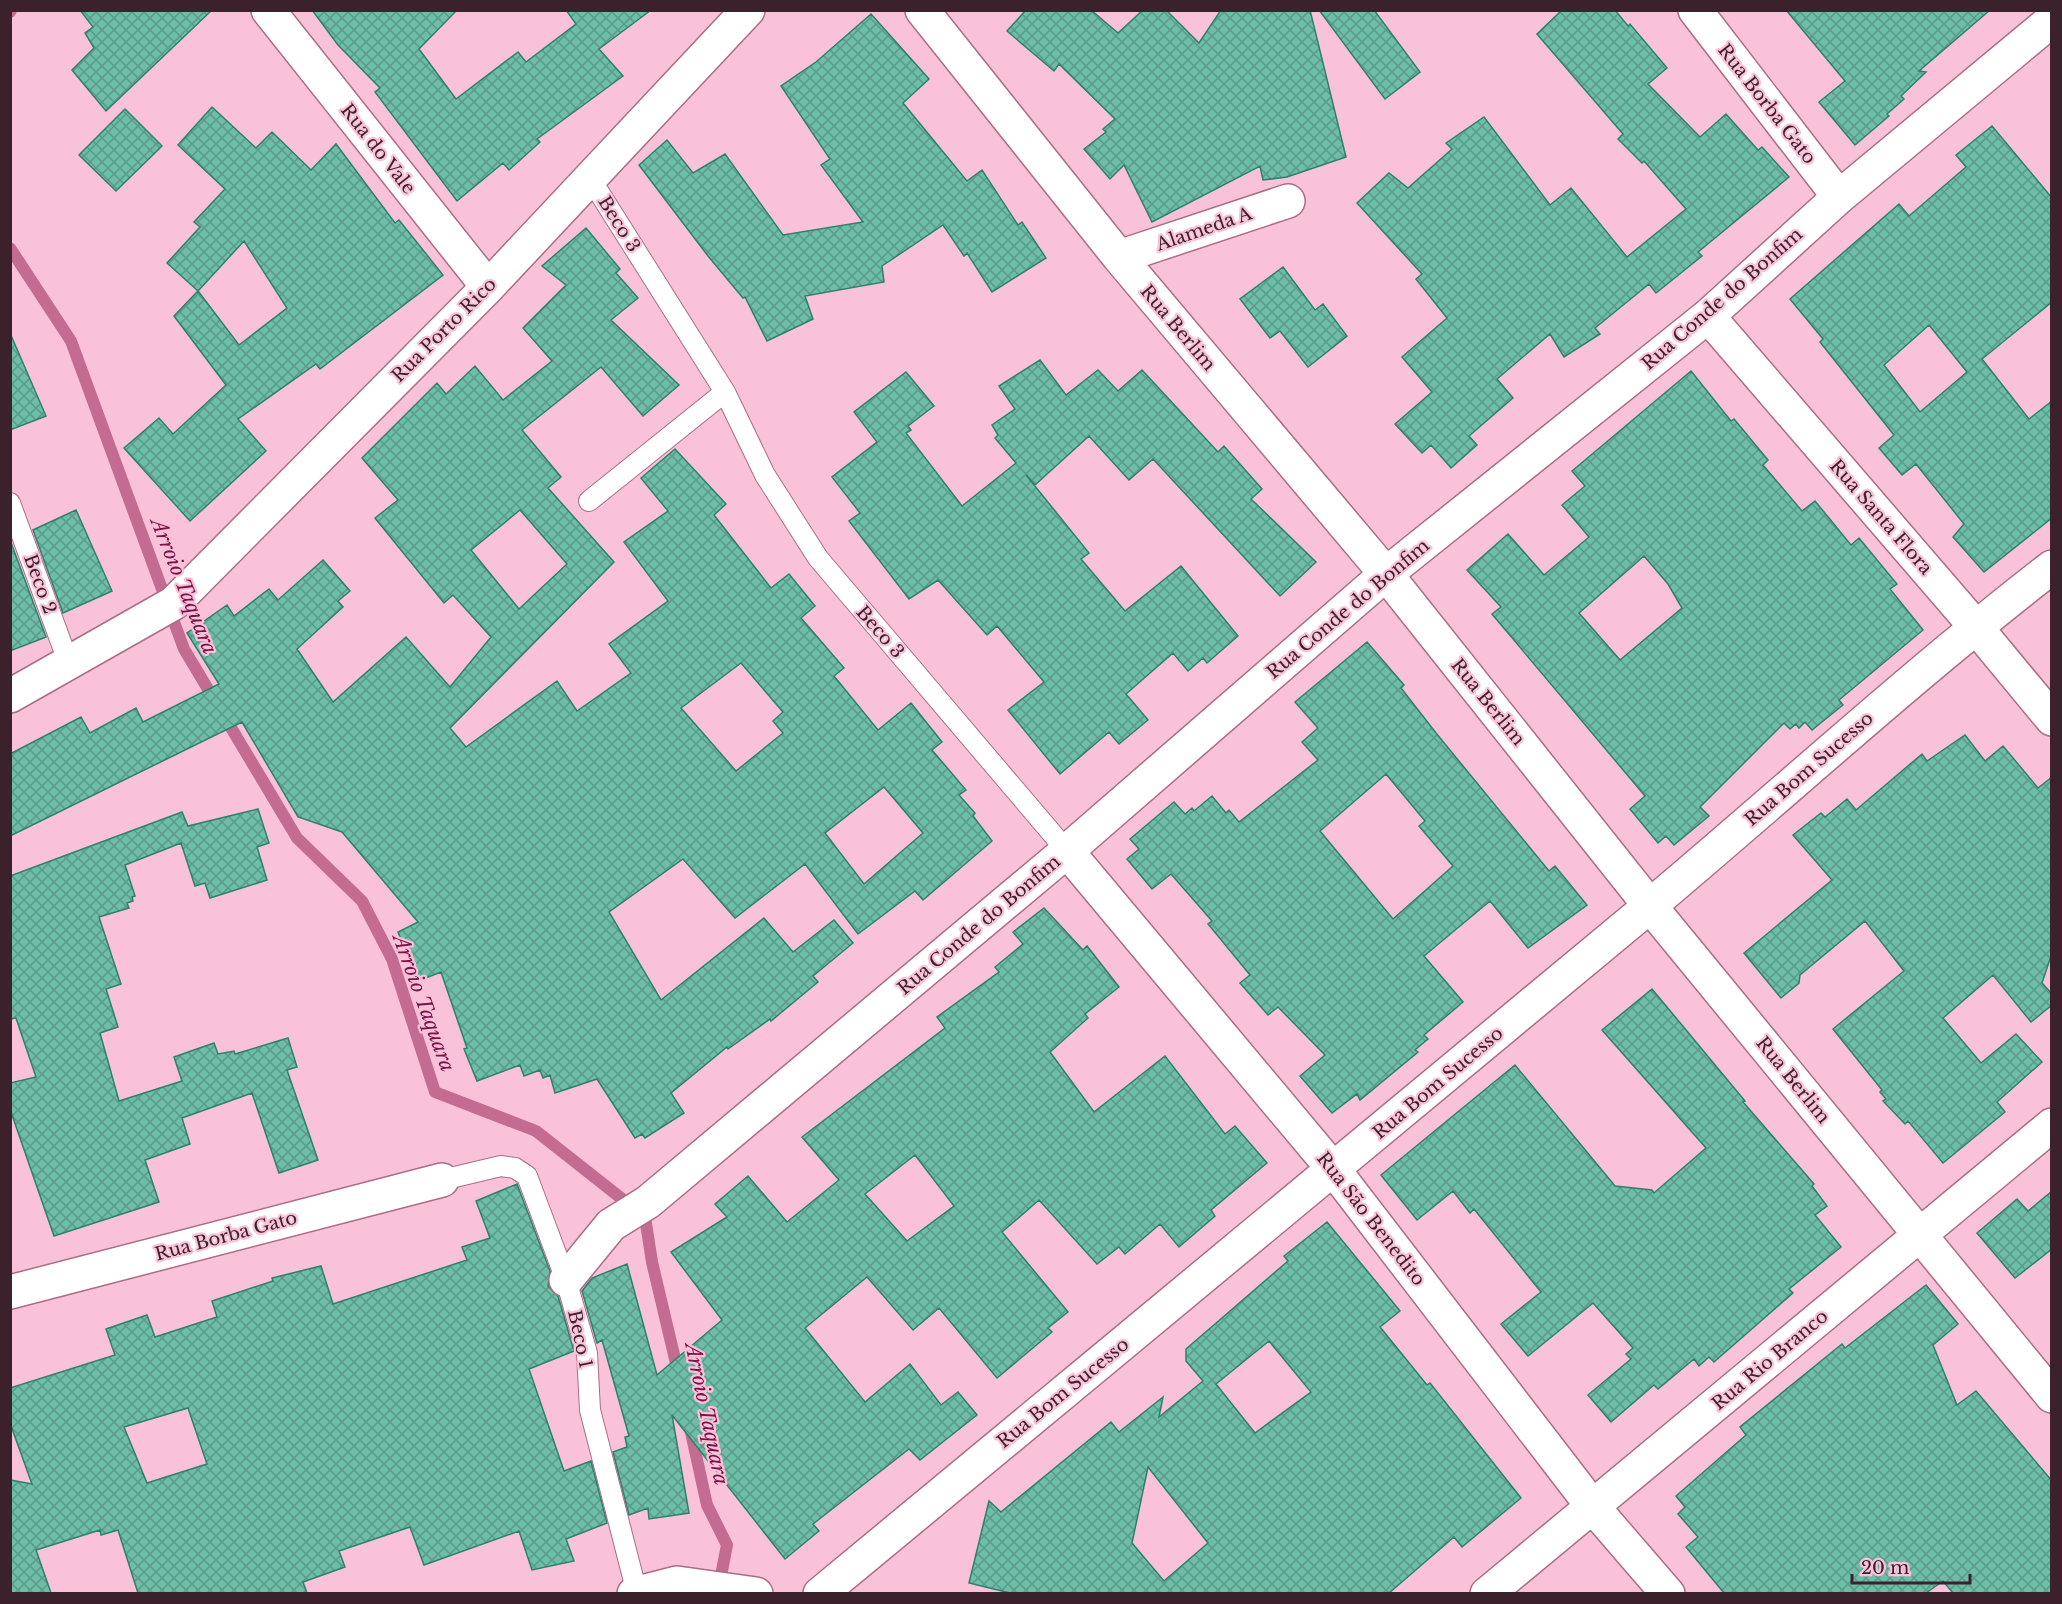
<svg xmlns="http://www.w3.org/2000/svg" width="2062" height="1604" font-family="'Libre Baskerville',serif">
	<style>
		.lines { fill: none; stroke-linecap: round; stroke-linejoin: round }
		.stream { stroke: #c46b92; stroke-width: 12 }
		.building { fill: url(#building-cross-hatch); stroke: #2c806c; stroke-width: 1.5; fill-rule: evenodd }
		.lane-casing { stroke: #ac6c86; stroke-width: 22 }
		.street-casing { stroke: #ac6c86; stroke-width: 36 }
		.secondary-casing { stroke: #ac6c86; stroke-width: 36 }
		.lane { stroke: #fff; stroke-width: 20 }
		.street { stroke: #fff; stroke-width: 33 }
		.secondary { stroke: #fff; stroke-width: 33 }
		.labels { text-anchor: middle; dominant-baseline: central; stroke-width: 4.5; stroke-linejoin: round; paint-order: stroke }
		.street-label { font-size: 18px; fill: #3b212c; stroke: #fac2d8 }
		.water-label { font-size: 20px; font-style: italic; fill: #791249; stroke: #fac2d8 }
	</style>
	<defs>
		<pattern id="building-cross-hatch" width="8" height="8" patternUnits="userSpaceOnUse" patternTransform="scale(1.5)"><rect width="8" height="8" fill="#6dbea7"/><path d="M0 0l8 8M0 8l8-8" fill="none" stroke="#5b9a88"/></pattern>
	</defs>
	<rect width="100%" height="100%" fill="#fac2d8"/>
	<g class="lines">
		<!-- stream -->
		<path class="stream" d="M 10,12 L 11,10
			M 10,248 L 71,341 L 184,649 L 297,838 L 362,901 L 392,959 L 435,1092 L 536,1131 L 645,1217 L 652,1262 L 679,1376
			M 690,1428 L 707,1505 L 727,1545 L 719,1586"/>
	</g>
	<!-- building -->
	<path class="building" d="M 80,10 L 212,10 L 106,111 L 72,70 L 94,48 L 85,33 L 93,27 Z
		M 312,10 L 457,10 L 419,49 L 456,99 L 518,52 L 526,62 L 576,24 L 566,10 L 651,10 L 599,49 L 623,76 L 537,139 L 540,142 L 509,170 L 503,163 L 457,201 L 375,92 L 380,88 L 338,45 Z
		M 1026,10 L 1091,10 L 1118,33 L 1143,10 L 1166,10 L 1199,43 L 1221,10 L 1310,10 L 1346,157 L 1287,177 L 1263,180 L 1260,166 L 1152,222 L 1124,165 L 1110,179 L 1084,149 L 1106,132 L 1103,129 L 1115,119 L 1059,64 L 1054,71 L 1007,31 Z
		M 1319,10 L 1374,10 L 1420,72 L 1385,99 Z
		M 1562,10 L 1615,10 L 1628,26 L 1630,24 L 1667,68 L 1648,84 L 1700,137 L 1726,114 L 1758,150 L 1762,147 L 1789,177 L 1698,252 L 1702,256 L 1656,293 L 1649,284 L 1595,328 L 1600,334 L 1564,357 L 1550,334 L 1497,379 L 1513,398 L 1469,436 L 1477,445 L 1451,468 L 1431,445 L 1422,453 L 1395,424 L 1432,392 L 1402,357 L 1447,318 L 1416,279 L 1422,274 L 1357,203 L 1389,173 L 1408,188 L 1452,149 L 1446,143 L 1484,117 L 1550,205 L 1571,188 L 1627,257 L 1686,209 L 1644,161 L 1642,163 L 1618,139 L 1623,134 L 1537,34 Z
		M 1786,10 L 1990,10 L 1919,71 L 1926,72 L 1901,96 L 1904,99 L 1887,114 L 1889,116 L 1855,145 L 1819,102 L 1845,81 Z
		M 871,14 L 929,79 L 903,103 L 967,181 L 982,170 L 1018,225 L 1022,222 L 1046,258 L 992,292 L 967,253 L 964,256 L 943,225 L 882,266 L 884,282 L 805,296 L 813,319 L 767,341 L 745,297 L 743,298 L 708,256 L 639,165 L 667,140 L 693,173 L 725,154 L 783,235 L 863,222 L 821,165 L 830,159 L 781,86 L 816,62 Z
		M 212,107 L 256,148 L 272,132 L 311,170 L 336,144 L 395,223 L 399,220 L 443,275 L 320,369 L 316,364 L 238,419 L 266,451 L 190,521 L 124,448 L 159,418 L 173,434 L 226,385 L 174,316 L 198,291 L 239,345 L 287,308 L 244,241 L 198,291 L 167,263 L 200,227 L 194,222 L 225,189 L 178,145 Z
		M 125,109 L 162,146 L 116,191 L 79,155 Z
		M 1992,126 L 2052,198 L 2052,302 L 1982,359 L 2029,419 L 2052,401 L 2052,518 L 1984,572 L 1953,537 L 1964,524 L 1916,464 L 1902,475 L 1879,448 L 1894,435 L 1820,342 L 1823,339 L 1790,299 L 1899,204 L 1909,216 L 1966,167 L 1956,155 ZM 1929,325 L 1967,372 L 1920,412 L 1884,365 Z
		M 586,228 L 620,269 L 616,273 L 638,298 L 611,320 L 679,385 L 643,416 L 601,367 L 522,430 L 561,477 L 548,488 L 614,562 L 450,728 L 466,747 L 557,681 L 577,711 L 631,673 L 609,644 L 668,601 L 624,542 L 668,511 L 641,478 L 675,449 L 726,504 L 714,515 L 771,588 L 789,574 L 815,606 L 801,618 L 844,668 L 834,676 L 878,730 L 911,703 L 942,742 L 932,750 L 966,790 L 959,795 L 975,813 L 973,816 L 992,841 L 923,900 L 915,891 L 858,934 L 805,864 L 735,918 L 683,859 L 609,912 L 661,1000 L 764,918 L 793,952 L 834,920 L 853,943 L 813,976 L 818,982 L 771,1021 L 770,1019 L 728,1049 L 727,1047 L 671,1093 L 684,1113 L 645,1138 L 642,1134 L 635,1138 L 597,1079 L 555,1093 L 550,1075 L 543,1078 L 540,1070 L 524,1076 L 520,1065 L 477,1081 L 464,1049 L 467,1048 L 441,972 L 418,981 L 398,932 L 418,922 L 342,832 L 298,817 L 242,722 L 10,836 L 10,754 L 81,717 L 90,733 L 136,708 L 143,722 L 219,684 L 187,633 L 227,605 L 234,616 L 269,589 L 278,600 L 323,560 L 350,591 L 338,601 L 343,607 L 297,649 L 333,702 L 406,637 L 450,687 L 491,637 L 453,595 L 444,603 L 375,518 L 398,500 L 362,458 L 437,383 L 446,394 L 475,366 L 503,400 L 552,361 L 523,328 L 566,285 L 542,266 ZM 520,510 L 567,564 L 519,609 L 471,550 ZM 741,663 L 783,712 L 773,721 L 783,733 L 736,771 L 681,708 ZM 884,787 L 923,833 L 864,884 L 825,833 Z
		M 1283,267 L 1315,310 L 1323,304 L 1347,336 L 1308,367 L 1280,331 L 1270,338 L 1240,299 Z
		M 10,333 L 46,416 L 10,430 Z
		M 1040,360 L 1066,395 L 1098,370 L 1118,391 L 1142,370 L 1218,452 L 1224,446 L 1262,489 L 1251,499 L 1316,562 L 1280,596 L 1153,459 L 1129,480 L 1089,436 L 1035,485 L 1026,475 L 1089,553 L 1081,559 L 1125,611 L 1181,566 L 1238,636 L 1207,663 L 1203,658 L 1188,671 L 1173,653 L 1126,694 L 1148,720 L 1119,744 L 1109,732 L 1060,774 L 1008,710 L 1044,682 L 997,626 L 987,635 L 938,580 L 909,599 L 849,521 L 860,513 L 832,477 L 877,442 L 854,412 L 906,372 L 934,406 L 908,426 L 911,430 L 906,433 L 962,506 L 1016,463 L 995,438 L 998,435 L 992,425 L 1015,409 L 999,386 Z
		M 1691,371 L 1731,421 L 1734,419 L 1768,460 L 1763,465 L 1802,511 L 1815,501 L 1851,545 L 1859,538 L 1897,584 L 1890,589 L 1923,630 L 1839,700 L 1843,705 L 1812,730 L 1805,722 L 1799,728 L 1796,724 L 1790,729 L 1784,723 L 1700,807 L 1709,816 L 1674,845 L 1666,836 L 1658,843 L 1630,809 L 1645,796 L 1492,614 L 1501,607 L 1467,570 L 1508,534 L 1544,575 L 1589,537 L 1562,505 L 1585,486 L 1572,471 ZM 1644,556 L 1668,584 L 1682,608 L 1620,660 L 1579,613 Z
		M 76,510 L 112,591 L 63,613 L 33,530 Z
		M 10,540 L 46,637 L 10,651 Z
		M 1367,642 L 1404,685 L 1401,688 L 1436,733 L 1549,871 L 1555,866 L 1587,905 L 1528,948 L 1490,901 L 1424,956 L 1463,1002 L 1424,1035 L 1428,1039 L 1415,1050 L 1418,1052 L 1360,1100 L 1357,1094 L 1332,1113 L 1300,1076 L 1325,1055 L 1278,1007 L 1268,1015 L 1240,983 L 1250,975 L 1208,924 L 1212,921 L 1171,874 L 1152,889 L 1127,859 L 1139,849 L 1130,839 L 1174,802 L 1185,814 L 1192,808 L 1194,811 L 1212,796 L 1226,813 L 1229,810 L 1239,822 L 1318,760 L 1302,742 L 1318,728 L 1295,702 ZM 1386,774 L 1425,821 L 1419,826 L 1453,866 L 1393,919 L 1320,831 Z
		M 1965,735 L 1985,761 L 2003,746 L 2038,788 L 2052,777 L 2052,953 L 2042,983 L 2052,994 L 2052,1005 L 2031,1022 L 1993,975 L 1943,1018 L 1981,1063 L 2016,1034 L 2042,1062 L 1997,1102 L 2005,1112 L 1943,1163 L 1908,1121 L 1905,1124 L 1883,1101 L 1886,1099 L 1880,1092 L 1882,1090 L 1833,1029 L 1904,971 L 1865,921 L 1800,975 L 1799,983 L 1781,998 L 1744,953 L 1832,880 L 1793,835 L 1821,813 L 1825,817 L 1847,799 L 1856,810 L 1922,754 L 1927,761 Z
		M 258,809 L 269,843 L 257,847 L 267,880 L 210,898 L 205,883 L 195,886 L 181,843 L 125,865 L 135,896 L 132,897 L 133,901 L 127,903 L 129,908 L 99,917 L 121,984 L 106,989 L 118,1027 L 100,1033 L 119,1101 L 182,1081 L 174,1057 L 214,1043 L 218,1054 L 234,1051 L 235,1054 L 288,1038 L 297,1067 L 287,1070 L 318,1160 L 279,1173 L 252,1093 L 182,1118 L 190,1144 L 145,1160 L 159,1202 L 54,1236 L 10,1109 L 10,1083 L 36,1077 L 16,1018 L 10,1019 L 10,876 L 182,812 L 188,826 Z
		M 1044,908 L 1083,950 L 1087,946 L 1119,987 L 1085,1014 L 1088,1018 L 1050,1052 L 1094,1112 L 1165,1056 L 1225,1134 L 1235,1126 L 1267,1163 L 1211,1210 L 1215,1216 L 1179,1247 L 1160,1224 L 1125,1254 L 1119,1247 L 1097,1264 L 1039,1200 L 1002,1232 L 1068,1312 L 1048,1328 L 1052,1332 L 997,1378 L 939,1308 L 913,1330 L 867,1277 L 805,1328 L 865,1402 L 910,1364 L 941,1405 L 958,1392 L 977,1415 L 920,1460 L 909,1449 L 813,1524 L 819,1531 L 785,1559 L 672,1415 L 689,1513 L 649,1519 L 648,1508 L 629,1515 L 613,1452 L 627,1447 L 625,1437 L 629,1436 L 602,1340 L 597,1343 L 582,1291 L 592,1278 L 627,1264 L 657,1375 L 722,1320 L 671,1252 L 727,1217 L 715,1204 L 748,1176 L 787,1222 L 839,1180 L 802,1137 L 945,1028 L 937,1017 L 999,972 L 995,967 L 1023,944 L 1013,932 ZM 915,1155 L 954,1206 L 907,1241 L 865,1194 Z
		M 1652,989 L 1745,1101 L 1743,1102 L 1814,1184 L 1812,1186 L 1827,1206 L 1815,1215 L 1841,1247 L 1789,1289 L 1793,1293 L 1714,1362 L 1709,1357 L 1699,1366 L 1694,1359 L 1658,1389 L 1654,1385 L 1611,1422 L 1588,1395 L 1631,1359 L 1626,1354 L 1633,1348 L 1593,1303 L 1528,1356 L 1501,1324 L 1541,1292 L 1474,1209 L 1470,1213 L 1453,1191 L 1417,1220 L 1381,1175 L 1515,1065 L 1615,1186 L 1652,1190 L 1654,1193 L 1706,1148 L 1602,1030 Z
		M 517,1184 L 550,1271 L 548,1286 L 558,1296 L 574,1351 L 529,1369 L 564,1471 L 591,1461 L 607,1523 L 566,1539 L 574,1561 L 532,1570 L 519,1531 L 424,1565 L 410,1527 L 339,1551 L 345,1567 L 303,1582 L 307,1593 L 138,1593 L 118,1530 L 101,1535 L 100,1530 L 36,1550 L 51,1593 L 10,1593 L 10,1480 L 32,1484 L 10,1423 L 10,1388 L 115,1355 L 106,1329 L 147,1315 L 155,1337 L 217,1317 L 212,1301 L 273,1281 L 272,1278 L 321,1266 L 333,1304 L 467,1260 L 462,1247 L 490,1238 L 476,1201 ZM 188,1408 L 207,1464 L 147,1483 L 124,1427 Z
		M 2052,1191 L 2052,1249 L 2015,1278 L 1977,1233 L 2017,1199 L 2028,1211 Z
		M 1327,1222 L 1400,1311 L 1380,1327 L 1427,1385 L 1430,1383 L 1521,1498 L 1462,1547 L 1454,1537 L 1389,1593 L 1010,1593 L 969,1583 L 989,1501 L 1001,1512 L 1111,1422 L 1119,1432 L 1163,1397 L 1159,1417 L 1203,1381 L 1186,1361 L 1186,1349 L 1288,1261 L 1284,1256 ZM 1269,1341 L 1311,1392 L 1255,1433 L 1216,1384 ZM 1148,1467 L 1208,1543 L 1164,1581 L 1132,1543 Z
		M 1926,1285 L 1958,1324 L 1933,1345 L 1957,1405 L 1976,1391 L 2052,1481 L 2052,1593 L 1953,1593 L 1943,1581 L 1926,1593 L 1724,1593 L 1686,1547 L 1698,1537 L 1678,1514 L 1685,1507 L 1676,1496 L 1746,1435 L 1740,1427 L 1842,1344 L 1845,1348 Z"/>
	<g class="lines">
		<defs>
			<path id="lane" d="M 590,178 L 725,392 L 765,475 L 818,558 L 1067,851
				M 589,501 L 725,392
				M 10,503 L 69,664
				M 442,1180 L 501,1166 L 515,1168 L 527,1176 L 566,1280 L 587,1353 L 590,1410 L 637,1593"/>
			<path id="street" d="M 268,10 L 488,287
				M 922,10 L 1119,257 L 1386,574 L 1650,906 L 2052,1396
				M 1695,10 L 1839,197
				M 1119,257 L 1288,201
				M 1708,316 L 1975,626 L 2052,719
				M 10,696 L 174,603 L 488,287 L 748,10
				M 1067,851 L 1334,1170 L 1593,1507 L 1668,1594
				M 566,1280 L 611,1225 L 648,1202 L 1067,851 L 1386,574 L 1708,316 L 1839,197 L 2052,20
				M 10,1292 L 442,1180
				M 820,1594 C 1095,1366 1371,1139 1645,910 C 1781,796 1911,676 2052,567
				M 1487,1594 L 2052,1125"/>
			<path id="secondary" d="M 634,1594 L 677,1583 L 756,1594"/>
		</defs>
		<!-- lane casing -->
		<use href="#lane" class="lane-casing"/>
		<!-- street casing -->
		<use href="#street" class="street-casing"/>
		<!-- secondary casing -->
		<use href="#secondary" class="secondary-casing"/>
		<!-- lane -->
		<use href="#lane" class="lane"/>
		<!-- street -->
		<use href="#street" class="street"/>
		<!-- secondary -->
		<use href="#secondary" class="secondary"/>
	</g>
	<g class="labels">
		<!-- street labels -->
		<g class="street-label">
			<text transform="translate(1767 104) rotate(52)">Rua Borba Gato</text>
			<text transform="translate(378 149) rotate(52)">Rua do Vale</text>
			<text transform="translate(619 224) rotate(58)">Beco 3</text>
			<text transform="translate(1204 229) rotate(-19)">Alameda A</text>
			<text transform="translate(1722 299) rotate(-41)">Rua Conde do Bonfim</text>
			<text transform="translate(1178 328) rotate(50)">Rua Berlim</text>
			<text transform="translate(444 330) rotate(-45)">Rua Porto Rico</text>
			<text transform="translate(1881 517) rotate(49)">Rua Santa Flora</text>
			<text transform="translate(40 584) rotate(70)">Beco 2</text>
			<text transform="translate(1348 609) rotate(-40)">Rua Conde do Bonfim</text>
			<text transform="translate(880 632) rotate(49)">Beco 3</text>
			<text transform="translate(1488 702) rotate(51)">Rua Berlim</text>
			<text transform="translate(1809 769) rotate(-41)">Rua Bom Sucesso</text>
			<text transform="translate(979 925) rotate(-40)">Rua Conde do Bonfim</text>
			<text transform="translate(1793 1080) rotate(51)">Rua Berlim</text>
			<text transform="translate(1438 1083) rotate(-40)">Rua Bom Sucesso</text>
			<text transform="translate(1371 1219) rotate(52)">Rua São Benedito</text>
			<text transform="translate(226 1236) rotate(-15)">Rua Borba Gato</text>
			<text transform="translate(580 1339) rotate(78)">Beco 1</text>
			<text transform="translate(1770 1360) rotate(-40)">Rua Rio Branco</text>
			<text transform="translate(1063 1393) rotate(-39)">Rua Bom Sucesso</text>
		</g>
		<!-- water labels -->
		<g class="water-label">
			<text transform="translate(184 586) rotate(68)">Arroio Taquara</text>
			<text transform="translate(424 1003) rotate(70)">Arroio Taquara</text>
			<text transform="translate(707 1414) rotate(78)">Arroio Taquara</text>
		</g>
	</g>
	<!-- border -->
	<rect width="2062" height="1604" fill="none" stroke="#3b212c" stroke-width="24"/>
	<!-- scale -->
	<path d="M1852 1574v9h118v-9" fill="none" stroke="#3b212c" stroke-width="3"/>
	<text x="1861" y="1574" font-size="18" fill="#3b212c" stroke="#fac2d8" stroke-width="4.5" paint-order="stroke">20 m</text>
</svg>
